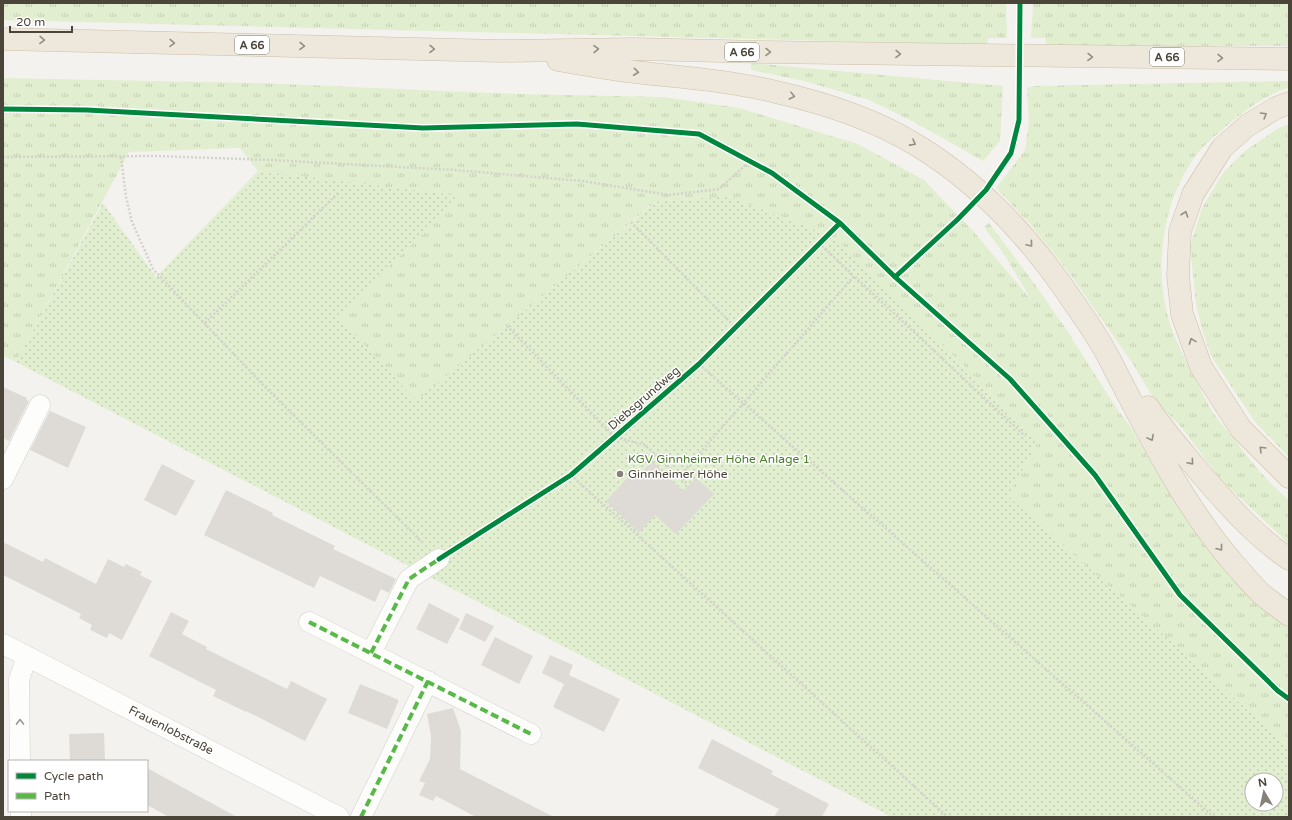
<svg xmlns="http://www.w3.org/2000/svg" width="1292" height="820" font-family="'Varela Round',sans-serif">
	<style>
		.grass { fill: url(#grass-tufts) }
		.garden { fill: url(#garden-dots); fill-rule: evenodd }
		.building { fill: #dedbd6 }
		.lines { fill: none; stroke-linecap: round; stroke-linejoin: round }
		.minor-casing { stroke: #d2d0cb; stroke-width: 21 }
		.highway-casing { stroke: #ccbfa9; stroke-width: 23 }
		.path { stroke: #d3d2cc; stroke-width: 2.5; stroke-dasharray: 2 2; stroke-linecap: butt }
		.minor { stroke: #fdfdfc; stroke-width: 20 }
		.highway { stroke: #ede8db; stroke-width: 22 }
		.quiet { stroke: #58b947; stroke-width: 4; stroke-dasharray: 8 4; stroke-linecap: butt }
		.cycleway-casing { stroke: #fff; stroke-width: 8 }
		.cycleway { stroke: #00873e; stroke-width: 5 }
		.oneway { stroke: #948e82 }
		.oneway2 { stroke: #9b9791 }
		.poi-dot { fill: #868178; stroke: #fff; stroke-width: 1.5 }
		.labels { text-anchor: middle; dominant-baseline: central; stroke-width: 3; stroke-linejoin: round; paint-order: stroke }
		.shield { fill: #fff; stroke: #817c74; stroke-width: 1 }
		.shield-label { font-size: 11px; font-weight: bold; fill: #4b4439 }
		.street-label { font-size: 12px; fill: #4b4439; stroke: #fff }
		.park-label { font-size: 12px; fill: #4a7f2a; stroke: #fff }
		.poi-label { font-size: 12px; fill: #4b4439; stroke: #fff; text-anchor: start }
	</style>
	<defs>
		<pattern id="grass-tufts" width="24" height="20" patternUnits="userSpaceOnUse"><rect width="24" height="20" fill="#e1eecf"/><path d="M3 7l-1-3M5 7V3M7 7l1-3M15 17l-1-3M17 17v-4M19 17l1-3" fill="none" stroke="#c3cdb2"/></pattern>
		<pattern id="garden-dots" width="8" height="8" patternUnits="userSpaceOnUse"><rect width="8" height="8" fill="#e1eecf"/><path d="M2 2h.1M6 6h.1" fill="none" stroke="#c3cdb2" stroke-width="1.8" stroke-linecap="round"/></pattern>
	</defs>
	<rect width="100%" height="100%" fill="#f4f2ee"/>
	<!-- grass -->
	<path class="grass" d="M 3,3 L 1006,3 L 1007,38 L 988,38 L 987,45 L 3,20 Z
		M 1033,3 L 1289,3 L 1289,46 L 1046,46 L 1045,38 L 1031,38 Z
		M 752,63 L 1003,86 L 1000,141 L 983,161 L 914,122 L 869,100 L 804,81 L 751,70 Z
		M 3,78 L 259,83 L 517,94 L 664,97 L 739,108 L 858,144 L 924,180 L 974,232 L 1032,301 L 1004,254 L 984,227 L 989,223 L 1034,283 L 1066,329 L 1117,409 L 1130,426 L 1156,471 L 1193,526 L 1274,616 L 1289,628 L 1289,747 L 1008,496 L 1039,440 L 837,241 L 815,230 L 728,196 L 655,202 L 416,402 L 338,316 L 461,196 L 258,171 L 240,148 L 129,152 L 16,362 L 3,356 Z
		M 1289,81 L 1289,87 C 1258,99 1241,113 1216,135 C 1207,143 1196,153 1190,164 C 1163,206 1155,264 1167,313 C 1171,332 1182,353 1191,371 C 1199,385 1205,400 1214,414 C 1220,423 1228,431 1235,440 C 1251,462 1268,483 1289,500 L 1289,544 L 1220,479 L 1182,428 L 1154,399 L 1131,361 L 1067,270 L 1030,224 L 996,188 L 1025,150 L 1029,122 L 1027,88 L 1034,86 Z
		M 1289,124 L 1289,457 L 1256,423 L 1211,356 L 1202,329 L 1196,304 L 1190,246 L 1202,208 L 1223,173 L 1245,151 L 1277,129 Z"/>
	<!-- garden -->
	<path class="garden" d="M 258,171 L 462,196 L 338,316 L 416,401 L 656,202 L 728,196 L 815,230 L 837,240 L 1039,440 L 1008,496 L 1289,747 L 1289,817 L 892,817 L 16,362 L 103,203 L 156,277 ZM 1252,780 L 1276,780 L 1276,804 L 1252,804 Z"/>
	<!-- building -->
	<path class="building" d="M 3,387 L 27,398 L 26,400 L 29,401 L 9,441 L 3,438 Z
		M 50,411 L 86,427 L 68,468 L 30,450 Z
		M 652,461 L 683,491 L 696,478 L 714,494 L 676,534 L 655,515 L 639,533 L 606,501 L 635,470 L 640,474 Z
		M 162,464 L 195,481 L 176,516 L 144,500 Z
		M 226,490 L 273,513 L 272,515 L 335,546 L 333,549 L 396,579 L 389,593 L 381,589 L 375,602 L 320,576 L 314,588 L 204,535 Z
		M 3,542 L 43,562 L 45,558 L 96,584 L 108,559 L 124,567 L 126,564 L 142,572 L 140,575 L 152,581 L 122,640 L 109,633 L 107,638 L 90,630 L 92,625 L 79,618 L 81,614 L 3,575 Z
		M 429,603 L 460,619 L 447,644 L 416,629 Z
		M 171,612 L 189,621 L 182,634 L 207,647 L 206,649 L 287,689 L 291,681 L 327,699 L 305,741 L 246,711 L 246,712 L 213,696 L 216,690 L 149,656 Z
		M 466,613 L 494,626 L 485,642 L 459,629 Z
		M 495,637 L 533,656 L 519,684 L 481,665 Z
		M 550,655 L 573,665 L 569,675 L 620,699 L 604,732 L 553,707 L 564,684 L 542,673 Z
		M 360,684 L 399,700 L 387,729 L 348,713 Z
		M 453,708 L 461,731 L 460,769 L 554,817 L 476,817 L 436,796 L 433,801 L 419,795 L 425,783 L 419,781 L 430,759 L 431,736 L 427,714 Z
		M 104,733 L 105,761 L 70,761 L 69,734 Z
		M 712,739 L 773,771 L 771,774 L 829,804 L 822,817 L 774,817 L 779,809 L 698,768 Z
		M 147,768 L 237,817 L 169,817 L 147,805 Z"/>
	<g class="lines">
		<defs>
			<path id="minor" d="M 3,479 L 40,405
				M 309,622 L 531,734
				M 3,644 L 339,817
				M 371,653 L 409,579 L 439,559
				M 20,761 L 19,680 L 27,656
				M 21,811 L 21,817
				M 361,817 L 428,681"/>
			<path id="highway" d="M 3,39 L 501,51 L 633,49 L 765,52 L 1289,59
				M 558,60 C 580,64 603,68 626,71 C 676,77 727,80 776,92 C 825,103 876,120 918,146 C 980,184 1030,238 1070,297 C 1084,317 1099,338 1110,360 C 1147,431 1182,504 1235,565 C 1245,576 1254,588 1265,597 C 1273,603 1281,609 1289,615
				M 1289,103 L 1276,108 L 1248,125 L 1222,148 L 1193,194 L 1180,231 L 1178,275 L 1182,314 L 1201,367 L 1241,429 L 1289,477
				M 1148,407 C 1164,431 1183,452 1201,474 C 1228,505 1255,536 1289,559"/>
		</defs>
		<!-- minor casing -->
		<use href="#minor" class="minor-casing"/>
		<!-- highway casing -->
		<use href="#highway" class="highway-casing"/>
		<!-- path -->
		<path class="path" d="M 3,157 L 155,156 L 271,160 L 455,170 L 582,181 L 669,195 L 719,189 L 749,162
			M 121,157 L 126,197 L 132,222 L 153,269 L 263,385 L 424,544
			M 631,222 L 735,327
			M 819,243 L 854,276
			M 205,323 L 338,193
			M 507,326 L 615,437 L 645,445 L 686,483
			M 699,364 L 1214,817
			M 571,475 L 948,817
			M 679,477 L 854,276 L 1025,436
			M 456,548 L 571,475 L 699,364 L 840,223"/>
		<!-- minor -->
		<use href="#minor" class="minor"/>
		<!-- highway -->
		<use href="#highway" class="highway"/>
		<!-- quiet -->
		<path class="quiet" d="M 309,622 L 531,734
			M 371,653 L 409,579 L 439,559
			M 361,817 L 428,681"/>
		<defs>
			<path id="cycleway" d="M 3,109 L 87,110 L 423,128 L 577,124 L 699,134 L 772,173 L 840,223 L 895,277 L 1010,379 L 1095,475 L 1180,595 L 1278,691 L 1289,699
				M 895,277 L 957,220 L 986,190 L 1011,153 L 1019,120 L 1020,3
				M 439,559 L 571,475 L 699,364 L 840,223"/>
		</defs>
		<!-- cycleway casing -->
		<use href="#cycleway" class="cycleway-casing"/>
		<!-- cycleway -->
		<use href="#cycleway" class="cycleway"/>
	</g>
	<!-- one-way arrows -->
	<defs><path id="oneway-chevron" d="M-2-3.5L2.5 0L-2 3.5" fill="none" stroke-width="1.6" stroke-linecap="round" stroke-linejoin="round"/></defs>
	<g class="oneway">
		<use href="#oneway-chevron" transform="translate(42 40) rotate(1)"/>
		<use href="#oneway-chevron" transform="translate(172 43) rotate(1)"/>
		<use href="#oneway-chevron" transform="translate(302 46) rotate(1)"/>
		<use href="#oneway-chevron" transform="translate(432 49) rotate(1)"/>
		<use href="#oneway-chevron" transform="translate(596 49) rotate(-1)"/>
		<use href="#oneway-chevron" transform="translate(768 52) rotate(1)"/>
		<use href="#oneway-chevron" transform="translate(898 54) rotate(1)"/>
		<use href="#oneway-chevron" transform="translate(1090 57) rotate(1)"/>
		<use href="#oneway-chevron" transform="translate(1220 58) rotate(1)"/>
		<use href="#oneway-chevron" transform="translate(636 72) rotate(6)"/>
		<use href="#oneway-chevron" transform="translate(792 96) rotate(14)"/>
		<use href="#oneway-chevron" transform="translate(1264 115) rotate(-31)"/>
		<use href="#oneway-chevron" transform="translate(913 143) rotate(29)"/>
		<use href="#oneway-chevron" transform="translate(1185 214) rotate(-71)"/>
		<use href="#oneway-chevron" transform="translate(1030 244) rotate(50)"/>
		<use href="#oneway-chevron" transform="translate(1192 341) rotate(-110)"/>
		<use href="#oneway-chevron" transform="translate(1151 438) rotate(62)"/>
		<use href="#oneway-chevron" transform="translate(1262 449) rotate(-135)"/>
		<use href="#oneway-chevron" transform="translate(1191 462) rotate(49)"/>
		<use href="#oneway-chevron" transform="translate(1220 548) rotate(52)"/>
	</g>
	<use class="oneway2" href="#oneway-chevron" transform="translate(20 722) rotate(-91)"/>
	<!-- markers -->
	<circle class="poi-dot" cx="620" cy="474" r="4"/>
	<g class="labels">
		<!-- shield labels -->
		<g class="shield">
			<rect x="235" y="36" width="34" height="18" rx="3"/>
			<rect x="725" y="43" width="34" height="18" rx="3"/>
			<rect x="1150" y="48" width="34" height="18" rx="3"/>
		</g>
		<g class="shield-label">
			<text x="252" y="45">A 66</text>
			<text x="742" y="52">A 66</text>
			<text x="1167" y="57">A 66</text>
		</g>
		<!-- street labels -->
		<g class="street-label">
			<text transform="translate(644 398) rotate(-41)">Diebsgrundweg</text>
			<text transform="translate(171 730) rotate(27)">Frauenlobstraße</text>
		</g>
		<!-- park labels -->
		<g class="park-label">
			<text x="719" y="459">KGV Ginnheimer Höhe Anlage 1</text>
		</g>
		<!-- poi labels -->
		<g class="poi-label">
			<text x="628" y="474">Ginnheimer Höhe</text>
		</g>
	</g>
	<!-- border -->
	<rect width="1292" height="820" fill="none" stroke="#4b4439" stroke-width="8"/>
	<!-- legend -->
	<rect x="8" y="760" width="140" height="52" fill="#ffffff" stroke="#b7b4b0"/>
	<rect x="16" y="773" width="20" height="6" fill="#00873e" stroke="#b7b4b0"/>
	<text x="44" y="780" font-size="12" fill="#4b4439">Cycle path</text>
	<rect x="16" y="793" width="20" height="6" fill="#58b947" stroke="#b7b4b0"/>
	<text x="44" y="800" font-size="12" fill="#4b4439">Path</text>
	<!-- north arrow -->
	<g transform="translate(1264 792) rotate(351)"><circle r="19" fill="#ffffff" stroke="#b7b4b0"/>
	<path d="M0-3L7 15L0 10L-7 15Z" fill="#868178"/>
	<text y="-6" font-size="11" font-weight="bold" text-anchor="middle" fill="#4b4439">N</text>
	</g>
	<!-- scale -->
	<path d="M10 26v6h62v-6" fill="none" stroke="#4b4439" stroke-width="2"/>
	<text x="16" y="26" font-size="12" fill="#4b4439" stroke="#ffffff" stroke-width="3" paint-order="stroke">20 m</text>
</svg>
